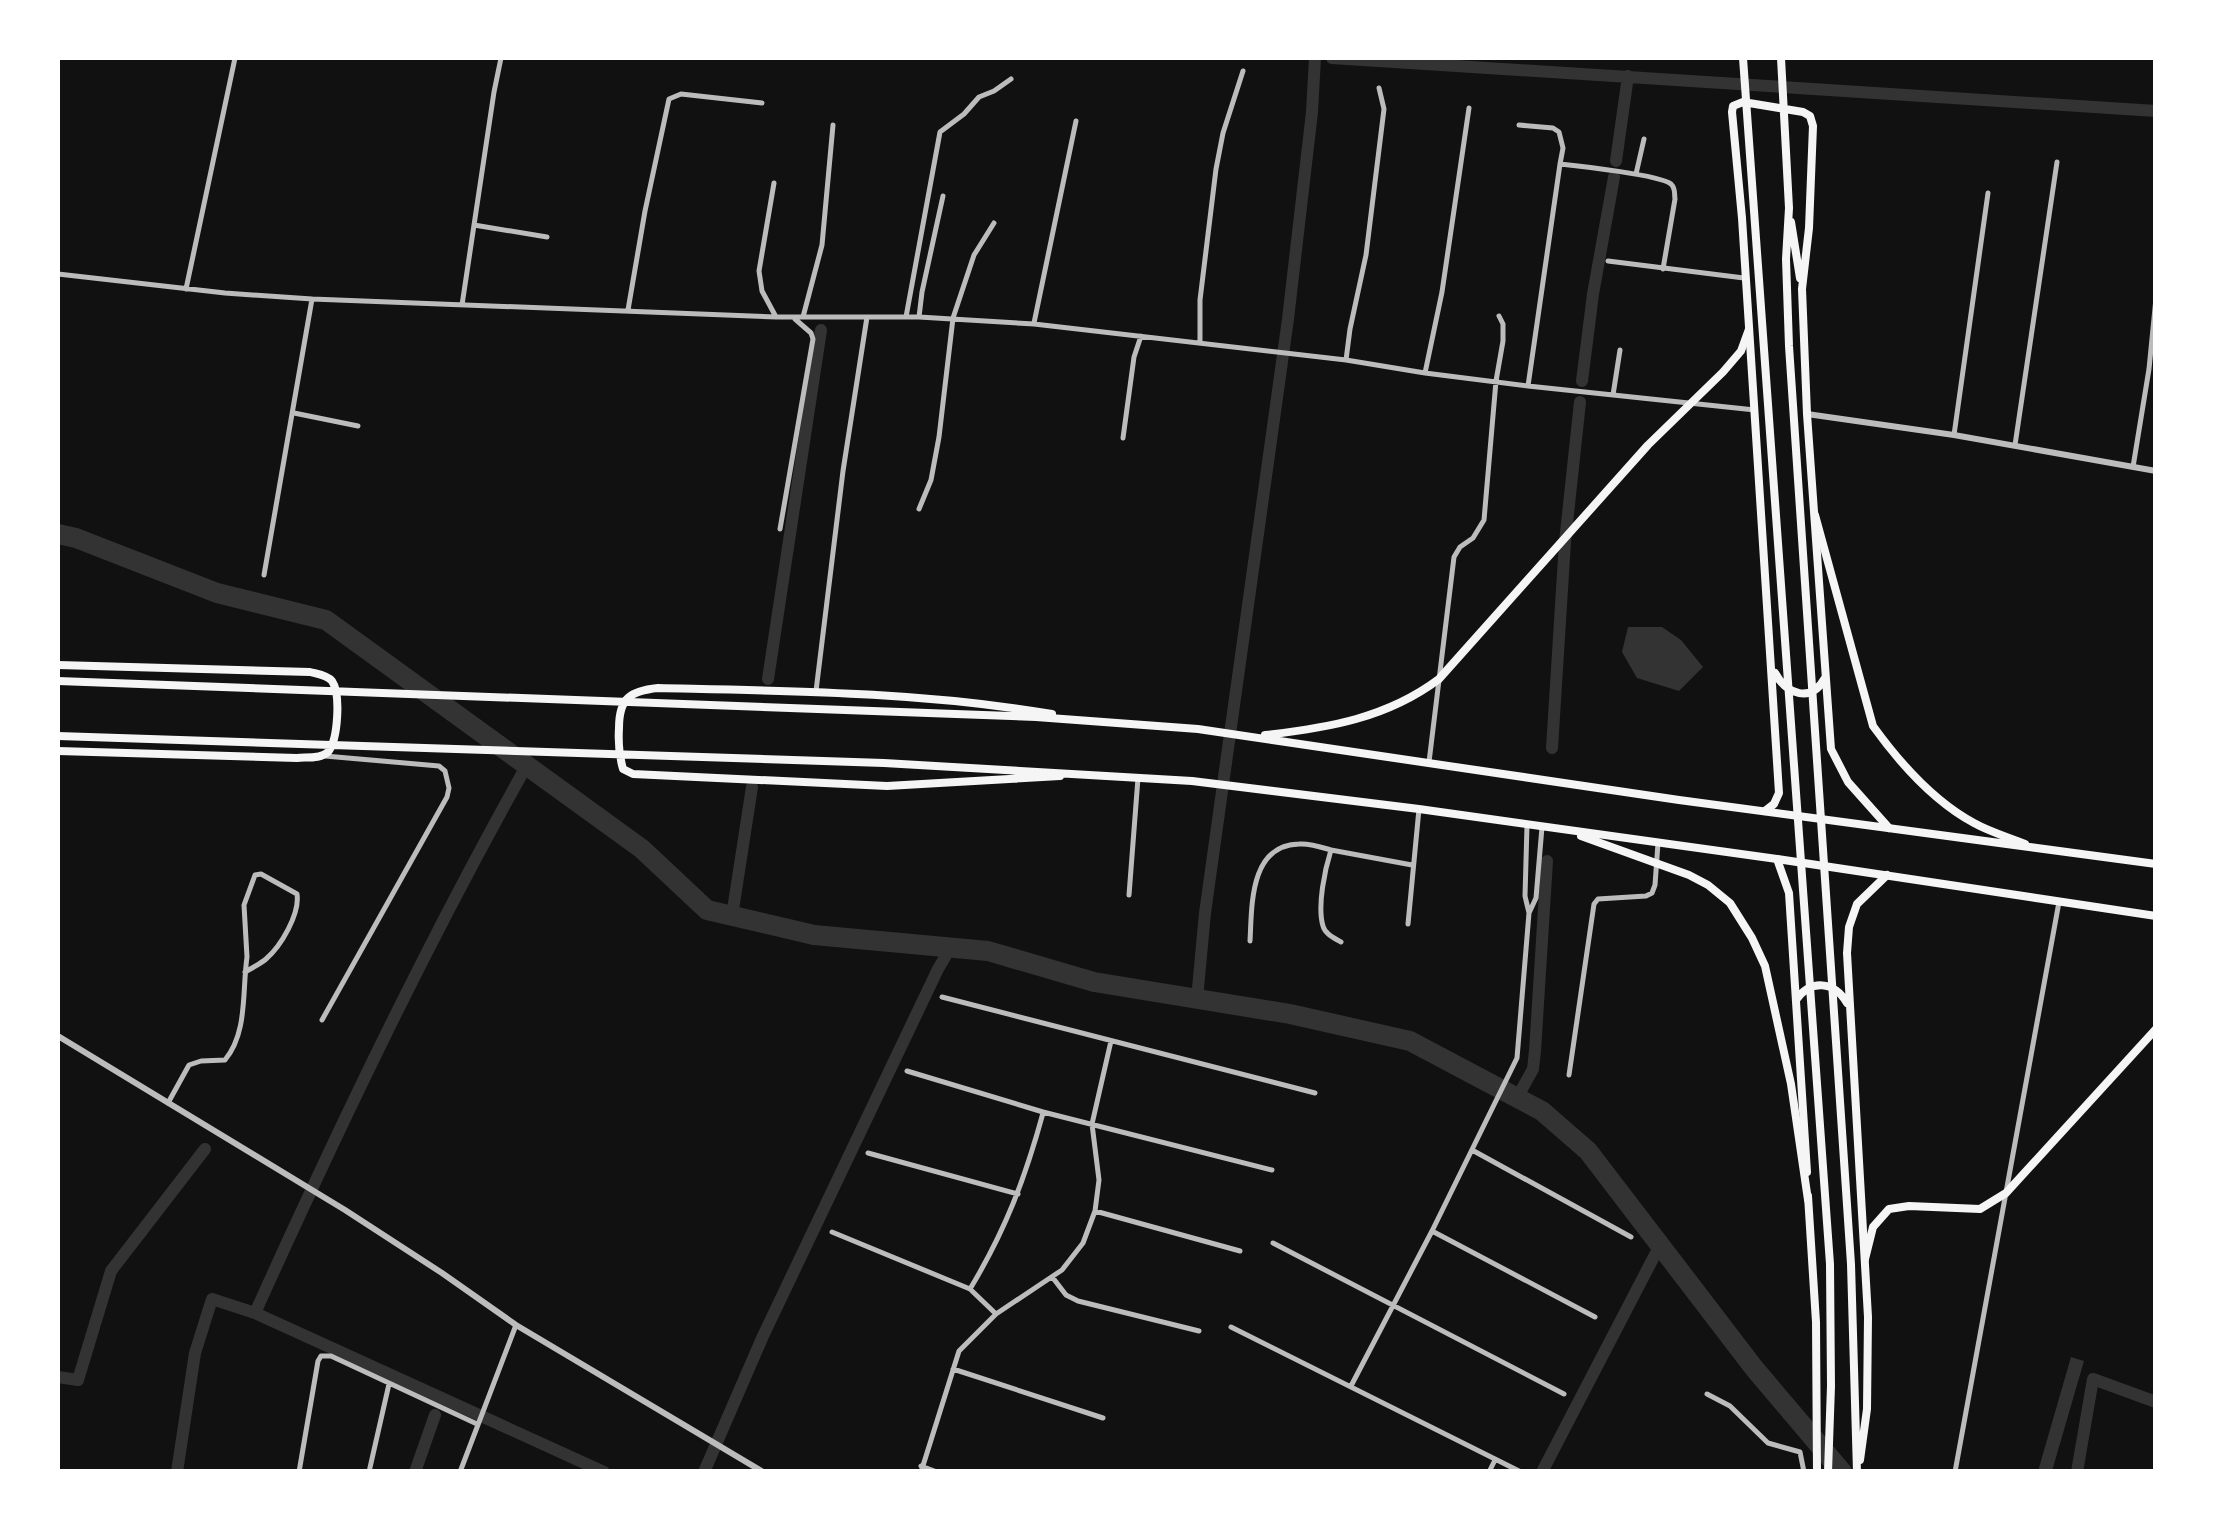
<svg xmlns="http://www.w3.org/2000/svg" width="2213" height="1529" font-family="'Work Sans',sans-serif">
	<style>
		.water { fill: #333 }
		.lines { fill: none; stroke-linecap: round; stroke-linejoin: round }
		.canal { stroke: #333; stroke-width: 12 }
		.river { stroke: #333; stroke-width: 20 }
		.minor { stroke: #bcbcbc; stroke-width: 5 }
		.tertiary { stroke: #bcbcbc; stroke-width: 6 }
		.secondary { stroke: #f5f5f5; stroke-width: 8 }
		.primary { stroke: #f5f5f5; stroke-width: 8 }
	</style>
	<rect width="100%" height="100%" fill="#111"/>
	<!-- water -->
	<path class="water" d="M 1628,627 L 1662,627 L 1681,640 L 1703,667 L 1679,691 L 1637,678 L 1622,652 Z
		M 2071,1357 L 2084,1361 L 2052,1471 L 2038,1471 Z"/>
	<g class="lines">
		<!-- canal -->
		<path class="canal" d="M 1332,58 L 2156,111
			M 1616,161 L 1628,76
			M 1582,381 L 1593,294 L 1614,177
			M 768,679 L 821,330
			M 1552,748 L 1565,542 L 1580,402
			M 732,916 L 752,787
			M 1197,999 L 1205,913 L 1288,319 L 1312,112 L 1315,58
			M 1517,1098 L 1533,1069 L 1535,1051 L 1547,861
			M 255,1313 L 604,1472
			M 58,1377 L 78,1380 L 111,1271 L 205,1149
			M 177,1472 L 195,1353 L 212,1299 L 255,1313 C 339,1127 427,943 527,765
			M 415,1472 L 435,1415
			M 704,1472 L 763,1336 L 938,969 L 951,947
			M 1542,1472 L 1659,1247
			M 2077,1472 L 2093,1379 L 2156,1402"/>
		<!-- river -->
		<path class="river" d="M 58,534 L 76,538 L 217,593 L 326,620 L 642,849 L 707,910 L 814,935 L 988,951 L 1094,982 L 1290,1014 L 1410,1041 L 1542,1111 L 1588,1151 L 1754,1368 L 1842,1472"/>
		<!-- minor -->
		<path class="minor" d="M 1519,125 L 1553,128 L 1559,132 L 1563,148 L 1560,164
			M 1636,174 L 1644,139
			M 774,183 L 759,271 L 762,291 L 776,317
			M 474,225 L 547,237
			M 1608,261 L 1744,278
			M 58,274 L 225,293 L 312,299 L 776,317 L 919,317 L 1034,324 L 1346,360 L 1425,373 L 1528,386 L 1755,410
			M 186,289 L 235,58
			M 462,305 L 494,92 L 501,58
			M 628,310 L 645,211 L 669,99 L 681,94 L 762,103
			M 803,317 L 822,245 L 833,125
			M 906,317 L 940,132 L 964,114 L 979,97 L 994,91 L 1011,79
			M 919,317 L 922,292 L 943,196
			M 1034,323 L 1076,121
			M 1200,342 L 1200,300 L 1216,169 L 1223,133 L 1243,71
			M 1346,360 L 1350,329 L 1366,255 L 1384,109 L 1379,88
			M 1425,373 L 1442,292 L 1469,108
			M 1528,386 L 1560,164 C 1579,166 1660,175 1671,184 C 1676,189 1674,193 1675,199 L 1663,269
			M 1613,395 L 1620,350
			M 294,413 L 358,426
			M 1954,435 L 1988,193
			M 1123,438 L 1134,357 L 1141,336
			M 2015,445 L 2057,162
			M 2133,467 L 2149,369 L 2156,298
			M 919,509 L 931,480 L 939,437 L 953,318 L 974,255 L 994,223
			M 780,529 L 813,339 L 811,333 L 795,319
			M 264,575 L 312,299
			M 816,691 L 843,471 L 867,317
			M 1429,762 L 1454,557 L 1460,547 L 1473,538 L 1484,520 L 1496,381 L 1503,341 L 1503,324 L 1499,316
			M 1527,825 L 1525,896 L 1529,913 L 1536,898 L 1542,827
			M 1129,895 L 1138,778
			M 1408,924 L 1419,809
			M 1250,941 C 1252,907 1249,845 1299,844 C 1309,843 1321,847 1331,850
			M 1341,942 C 1334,938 1325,934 1323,926 C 1317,906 1325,869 1331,850 L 1412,865
			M 942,997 L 1315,1093
			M 322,1020 L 447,797 L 449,788 L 445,771 L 439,766 L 325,756
			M 907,1071 L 1043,1112 L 1272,1170
			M 1569,1075 L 1594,904 L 1598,899 L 1646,896 L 1652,893 L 1655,885 L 1658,843
			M 168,1103 L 189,1065 L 201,1061 L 225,1060 C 248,1032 242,991 247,957 L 244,905 L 255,875 L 261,874 L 297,894 C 300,914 281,946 266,959 C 260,964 252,968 245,972
			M 1472,1150 L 1631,1237
			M 868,1153 L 1018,1194
			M 1095,1211 L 1240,1251
			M 1432,1231 L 1595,1317
			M 832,1232 L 970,1289 L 996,1314
			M 1273,1243 L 1564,1394
			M 1053,1278 L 1066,1295 L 1078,1301 L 1199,1331
			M 970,1289 C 1005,1231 1025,1179 1043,1113
			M 1231,1327 L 1521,1472
			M 953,1369 L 1103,1418
			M 1351,1386 L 1432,1231 L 1517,1058 L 1529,913
			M 1707,1394 L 1730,1406 L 1768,1443 L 1800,1452 L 1804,1472
			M 921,1466 L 937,1472
			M 299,1472 L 318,1361 L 321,1356 L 331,1356 L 477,1424
			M 369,1472 L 389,1384
			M 460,1472 L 516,1325
			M 921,1472 L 959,1351 L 996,1314 L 1062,1270 L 1083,1243 L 1095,1211 L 1099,1180 L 1092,1124 L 1111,1041
			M 1489,1472 L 1495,1460
			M 1955,1472 L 2059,902"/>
		<!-- tertiary -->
		<path class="tertiary" d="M 1807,414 L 1954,435 L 2156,471
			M 58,1036 L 345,1210 L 442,1273 L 516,1325 L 763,1472"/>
		<!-- secondary -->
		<path class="secondary" d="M 1743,58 L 1830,1264 L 1831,1386 L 1828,1472
			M 1781,58 L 1789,208 L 1786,259 L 1789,346 L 1851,1264 L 1857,1472
			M 1791,222 L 1800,278
			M 1775,673 C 1787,695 1811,703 1825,678
			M 1765,811 L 1774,804 L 1779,793 L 1742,218 L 1732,112 L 1733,106 L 1743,102 L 1803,112 L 1810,116 L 1813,126 L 1809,228 L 1802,289 L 1807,414 L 1831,749 L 1848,782 L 1889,828
			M 1777,859 L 1789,893 L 1807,1172
			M 1796,1000 C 1811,979 1834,981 1847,1003
			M 1808,1196 L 1816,1322 L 1817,1472
			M 1860,1460 L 1867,1409 L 1868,1317 L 1847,953 L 1849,927 L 1857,904 L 1887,875"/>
		<!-- primary -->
		<path class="primary" d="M 1815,515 L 1873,726 C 1899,762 1933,801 1974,823 C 1990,832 2008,837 2025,844
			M 58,665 L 310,672 C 317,674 327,675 332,681 C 341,694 338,740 328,752 C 321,759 306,757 297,758 L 58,751
			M 58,681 L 1036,717 L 1198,729 L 1679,800 L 2156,864
			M 1052,714 C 922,692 790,691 658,688 C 630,691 619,698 619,728 C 618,743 619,755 623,769 L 633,774 L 887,786 L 1060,776
			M 1265,735 C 1328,728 1387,718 1439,679 L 1648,445 L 1723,372 L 1741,351 L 1749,329
			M 58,736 L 884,763 L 1192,781 L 1419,809 L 1777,859 L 2156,916
			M 1581,836 L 1689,875 L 1708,885 L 1730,903 L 1752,938 L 1765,966 L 1791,1084 L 1808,1200
			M 1865,1259 L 1873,1227 L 1889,1209 L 1909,1206 L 1980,1209 L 2006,1193 L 2156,1029"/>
	</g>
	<!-- border -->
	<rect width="2213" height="1529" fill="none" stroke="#ffffff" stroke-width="120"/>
</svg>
